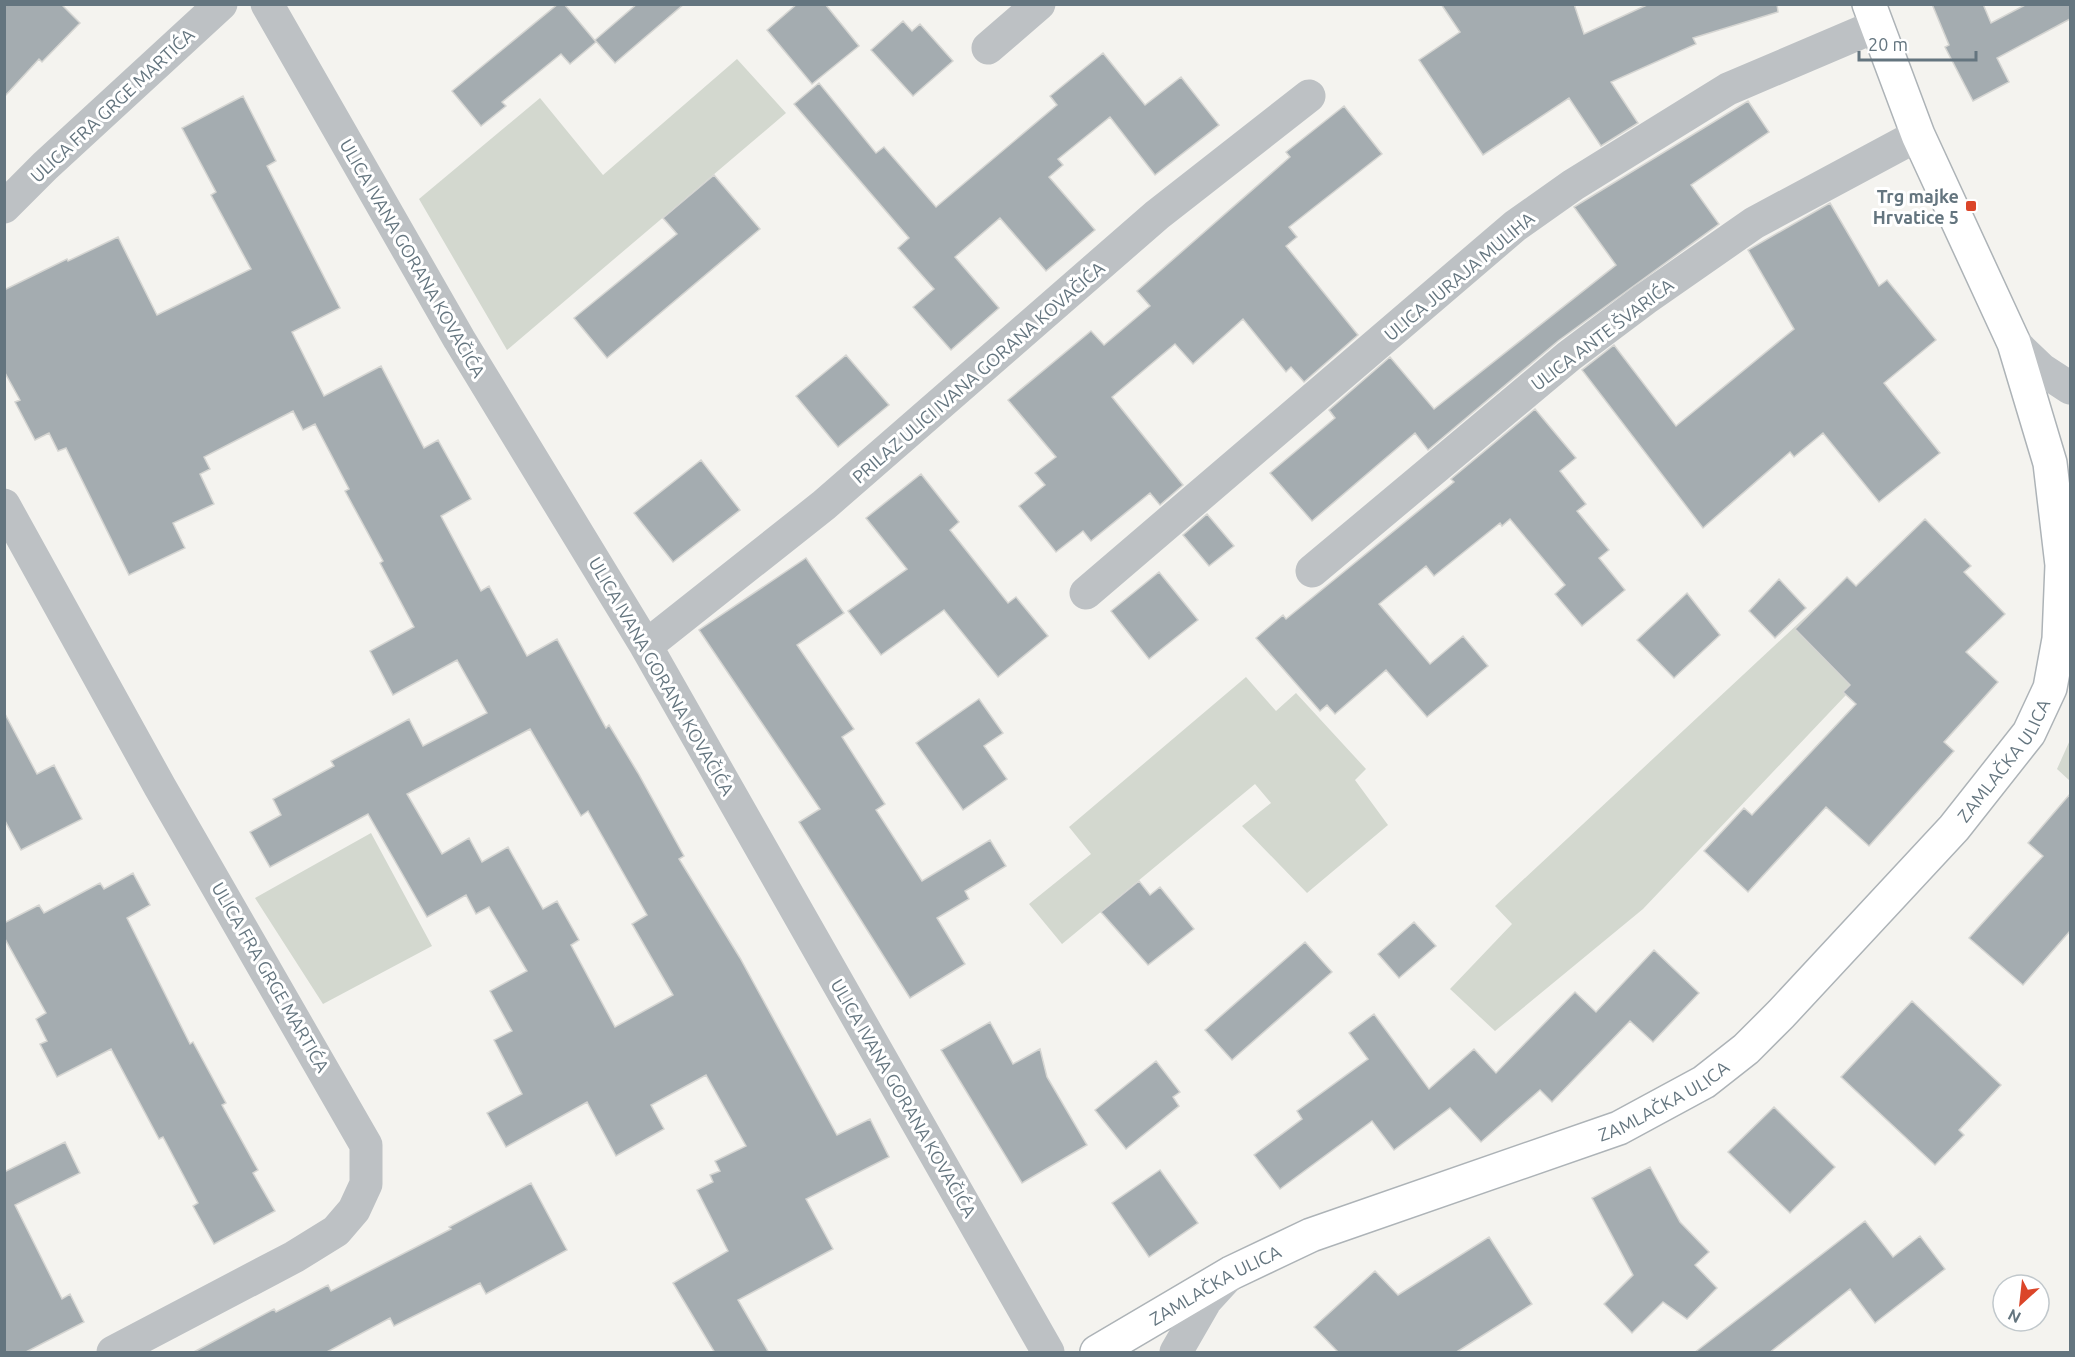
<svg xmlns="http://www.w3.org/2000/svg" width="2075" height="1357" font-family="Ubuntu,sans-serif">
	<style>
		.green { fill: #d3d8cf }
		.building { fill: #a4acb0; stroke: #d5d5d2; stroke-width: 1.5; fill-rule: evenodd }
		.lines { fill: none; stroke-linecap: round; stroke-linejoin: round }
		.secondary-casing { stroke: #adb3b7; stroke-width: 36 }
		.street { stroke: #bdc1c4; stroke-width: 33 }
		.secondary { stroke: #fff; stroke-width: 33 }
		.poi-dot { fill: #db4529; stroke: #fff; stroke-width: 2 }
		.labels { text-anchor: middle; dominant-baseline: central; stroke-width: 6; stroke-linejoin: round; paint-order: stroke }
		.street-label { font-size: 18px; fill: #64757f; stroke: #fff }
		.poi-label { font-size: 18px; font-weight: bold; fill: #64757f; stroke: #fff; text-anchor: end }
	</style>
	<rect width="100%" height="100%" fill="#f4f3ef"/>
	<!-- green -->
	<path class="green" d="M 737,59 L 786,113 L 507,350 L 419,199 L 540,98 L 603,175 Z
		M 1816,607 L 1844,634 L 1822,656 L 1850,685 L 1843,692 L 1846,695 L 1643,909 L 1495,1031 L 1450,989 L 1512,924 L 1495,906 Z
		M 1246,677 L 1276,711 L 1296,693 L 1366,769 L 1355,780 L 1388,825 L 1307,893 L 1242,826 L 1271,803 L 1255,784 L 1062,944 L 1029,904 L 1091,854 L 1069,827 Z
		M 2070,740 L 2070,781 L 2057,769 Z
		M 371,833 L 432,946 L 323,1004 L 255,898 Z"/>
	<!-- building -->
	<path class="building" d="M 4,4 L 61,4 L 80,23 L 42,62 L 39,59 L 4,97 Z
		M 558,4 L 564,4 L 596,42 L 570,64 L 561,54 L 502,102 L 506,106 L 481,126 L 452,91 Z
		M 637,4 L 684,4 L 615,63 L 595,40 Z
		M 797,4 L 825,4 L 859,46 L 812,84 L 767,30 Z
		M 1441,4 L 1574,4 L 1584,34 L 1649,4 L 1777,4 L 1778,12 L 1693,38 L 1696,44 L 1611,82 L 1638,123 L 1601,146 L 1569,98 L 1483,155 L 1419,60 L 1460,32 Z
		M 1932,4 L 1983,4 L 1991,23 L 2027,4 L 2070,4 L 2070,19 L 1997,58 L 2009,82 L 1973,101 L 1945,47 L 1949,45 Z
		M 903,21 L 912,31 L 920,24 L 953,61 L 913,96 L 871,50 Z
		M 1103,53 L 1145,105 L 1181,77 L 1219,125 L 1155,175 L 1110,117 L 1058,159 L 1063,165 L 1049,177 L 1095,230 L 1046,271 L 1000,218 L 955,257 L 999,308 L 951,350 L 913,307 L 934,289 L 898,248 L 909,238 L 794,104 L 819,83 L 876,153 L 884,147 L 936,207 L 1057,105 L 1050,96 Z
		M 243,96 L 276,161 L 267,166 L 340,308 L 292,332 L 324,396 L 381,366 L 424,448 L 438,440 L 471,499 L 441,516 L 481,591 L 489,586 L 527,656 L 557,639 L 606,728 L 609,725 L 638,773 L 684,856 L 679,859 L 740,958 L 837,1135 L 870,1119 L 889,1157 L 806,1199 L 833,1249 L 738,1300 L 769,1353 L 715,1353 L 673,1283 L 728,1251 L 697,1190 L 713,1182 L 710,1175 L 720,1171 L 715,1161 L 746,1146 L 706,1075 L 651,1105 L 664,1129 L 616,1156 L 587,1102 L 506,1147 L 487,1113 L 522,1094 L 494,1040 L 512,1031 L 490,991 L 527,971 L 489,907 L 476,914 L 466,895 L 427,917 L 368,814 L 270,867 L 250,832 L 281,815 L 273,799 L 334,766 L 331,761 L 409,719 L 423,746 L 487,713 L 457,660 L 393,695 L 370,651 L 414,627 L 380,563 L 383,561 L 345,491 L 349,489 L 315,424 L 303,430 L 293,411 L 204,457 L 210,469 L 200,474 L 214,504 L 173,523 L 185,548 L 129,575 L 66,448 L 58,451 L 49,433 L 35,440 L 15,402 L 20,400 L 4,371 L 4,290 L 67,259 L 68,261 L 118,237 L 157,315 L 251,269 L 211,195 L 216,192 L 182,128 ZM 530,729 L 581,816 L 588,811 L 647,915 L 632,924 L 673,995 L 615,1027 L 571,945 L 579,940 L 557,901 L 543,909 L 508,847 L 482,862 L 469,838 L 442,854 L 407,794 Z
		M 1748,101 L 1769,132 L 1691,185 L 1719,224 L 1558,341 L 1428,450 L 1415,433 L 1312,521 L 1270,473 L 1335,418 L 1329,410 L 1390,357 L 1434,409 L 1616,265 L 1574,207 Z
		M 1344,106 L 1382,154 L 1289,227 L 1297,237 L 1286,246 L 1358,335 L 1304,382 L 1291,367 L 1286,372 L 1243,319 L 1193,364 L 1175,344 L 1112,397 L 1183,485 L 1160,505 L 1150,493 L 1091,541 L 1083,531 L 1056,552 L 1019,506 L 1045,485 L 1035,473 L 1056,457 L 1008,400 L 1091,331 L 1104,345 L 1150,306 L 1137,291 L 1290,157 L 1286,152 Z
		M 714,175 L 760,229 L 607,358 L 574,318 L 677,234 L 663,218 Z
		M 1830,203 L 1879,286 L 1887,280 L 1936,340 L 1884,383 L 1940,453 L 1879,502 L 1823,433 L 1794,457 L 1790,452 L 1703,528 L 1582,370 L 1614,345 L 1676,426 L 1794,329 L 1748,250 Z
		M 846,355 L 889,405 L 838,447 L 796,396 Z
		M 1535,409 L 1576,458 L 1560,471 L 1586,504 L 1577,511 L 1609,550 L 1599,558 L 1625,590 L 1582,626 L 1555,594 L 1565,585 L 1510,519 L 1502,526 L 1500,523 L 1434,576 L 1426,566 L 1379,604 L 1430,664 L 1463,636 L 1488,666 L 1427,717 L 1386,670 L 1335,714 L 1327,705 L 1320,711 L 1256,638 L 1283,615 L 1286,619 L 1454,482 L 1451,479 Z
		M 701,460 L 740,510 L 673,562 L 634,513 Z
		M 921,474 L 959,522 L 950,530 L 1008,603 L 1016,597 L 1048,636 L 998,677 L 944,610 L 881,655 L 848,611 L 907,569 L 866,518 Z
		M 1207,514 L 1234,546 L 1209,566 L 1183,535 Z
		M 1925,519 L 1971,566 L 1964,572 L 2005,614 L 1966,652 L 1998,682 L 1944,742 L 1954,751 L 1869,846 L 1826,807 L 1748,892 L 1704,851 L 1744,808 L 1752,815 L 1856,704 L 1843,692 L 1850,685 L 1795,629 L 1847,577 L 1856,586 Z
		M 806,558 L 844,613 L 797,645 L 854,729 L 842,737 L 885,804 L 876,810 L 922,881 L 990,840 L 1006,866 L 965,891 L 969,899 L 937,918 L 965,964 L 910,998 L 799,822 L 820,809 L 699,630 Z
		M 1159,572 L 1198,620 L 1149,659 L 1111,611 Z
		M 1779,579 L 1806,608 L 1775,638 L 1749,611 Z
		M 1687,593 L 1720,635 L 1674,678 L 1637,640 Z
		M 979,699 L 1003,733 L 984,746 L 1007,779 L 963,810 L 916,743 Z
		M 4,712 L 37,774 L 54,765 L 82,819 L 21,850 L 4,819 Z
		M 2070,794 L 2070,931 L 2023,985 L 1969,938 L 2043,856 L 2028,843 Z
		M 133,873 L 150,905 L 127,918 L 190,1044 L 193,1042 L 226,1103 L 222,1105 L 258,1170 L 253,1173 L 275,1211 L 214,1244 L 193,1206 L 198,1203 L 163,1137 L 159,1139 L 111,1049 L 57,1077 L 40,1044 L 47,1041 L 36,1019 L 46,1013 L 4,937 L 4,923 L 39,905 L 44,913 L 100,883 L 104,889 Z
		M 1139,881 L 1150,895 L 1160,887 L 1194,929 L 1148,965 L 1101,912 Z
		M 1414,922 L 1436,946 L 1399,978 L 1378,954 Z
		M 1305,942 L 1332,972 L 1232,1060 L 1205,1030 Z
		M 1654,950 L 1699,993 L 1653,1042 L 1630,1021 L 1552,1102 L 1540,1090 L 1481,1142 L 1450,1108 L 1394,1150 L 1372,1121 L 1280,1189 L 1254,1155 L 1302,1119 L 1297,1111 L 1368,1059 L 1349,1033 L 1374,1014 L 1429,1089 L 1474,1049 L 1496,1073 L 1575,992 L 1596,1012 Z
		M 1912,1001 L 2001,1085 L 1959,1130 L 1964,1135 L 1935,1165 L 1841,1077 Z
		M 990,1022 L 1013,1064 L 1040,1049 L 1047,1077 L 1087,1145 L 1022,1183 L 941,1050 Z
		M 1156,1061 L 1180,1092 L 1173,1097 L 1179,1106 L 1126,1149 L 1095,1110 Z
		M 1774,1107 L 1835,1167 L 1790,1213 L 1728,1152 Z
		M 65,1142 L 80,1173 L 15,1205 L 62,1299 L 70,1294 L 84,1322 L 24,1353 L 4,1353 L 4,1172 Z
		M 1650,1167 L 1680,1222 L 1709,1252 L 1695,1265 L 1717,1288 L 1687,1319 L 1663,1302 L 1632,1333 L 1604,1304 L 1633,1275 L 1592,1198 Z
		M 1160,1170 L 1198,1223 L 1149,1257 L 1112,1203 Z
		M 531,1183 L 567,1250 L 486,1294 L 480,1283 L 394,1326 L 390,1318 L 325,1353 L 192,1353 L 274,1309 L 276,1312 L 328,1285 L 331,1291 L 451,1229 L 449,1227 Z
		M 1865,1221 L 1893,1257 L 1920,1236 L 1945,1269 L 1875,1323 L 1850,1289 L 1769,1353 L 1694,1353 Z
		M 1489,1237 L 1532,1304 L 1455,1353 L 1339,1353 L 1314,1327 L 1375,1271 L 1398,1295 Z"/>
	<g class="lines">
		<defs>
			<g id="secondary">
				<path id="s1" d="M 1097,1352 L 1231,1273 L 1311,1235 L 1619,1128 L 1704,1082 L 1746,1049 L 1781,1014 L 1954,828 L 2029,733 L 2050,688 L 2059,639 L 2062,565 L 2050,463 L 2014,343 L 1918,135 L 1869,4"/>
			</g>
		</defs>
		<!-- secondary casing -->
		<use href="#secondary" class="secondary-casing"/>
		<!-- street -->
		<path class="street" d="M 267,4 L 459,339 L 646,646 L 1048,1352
			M 988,48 L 1039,4
			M 4,207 L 45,166 L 221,4
			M 2014,343 L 2041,369 L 2070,388
			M 4,505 L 160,787 L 366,1145 L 366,1184 L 354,1210 L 336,1231 L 294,1257 L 113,1352
			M 1312,571 L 1569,356 L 1645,299 L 1754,223 L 1918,135
			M 1086,593 L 1515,226 L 1573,185 L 1728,89 L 1876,26
			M 646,646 L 824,505 L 1157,215 L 1309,96
			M 1176,1352 L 1206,1300 L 1227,1277"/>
		<!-- secondary -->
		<use href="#secondary" class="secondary"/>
	</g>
	<!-- markers -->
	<rect class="poi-dot" x="1965" y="200" width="12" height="12" rx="3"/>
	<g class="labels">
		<!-- street labels -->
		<g class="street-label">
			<text transform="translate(112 105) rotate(-43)">ULICA FRA GRGE MARTIĆA</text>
			<text transform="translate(413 258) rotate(60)">ULICA IVANA GORANA KOVAČIĆA</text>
			<text transform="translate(1459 276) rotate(-40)">ULICA JURAJA MULIHA</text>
			<text transform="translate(1602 334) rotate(-37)">ULICA ANTE ŠVARIĆA</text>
			<text transform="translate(978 372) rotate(-41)">PRILAZ ULICI IVANA GORANA KOVAČIĆA</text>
			<text transform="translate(662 676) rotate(60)">ULICA IVANA GORANA KOVAČIĆA</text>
			<text stroke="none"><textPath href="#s1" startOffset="1108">ZAMLAČKA ULICA</textPath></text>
			<text transform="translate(271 977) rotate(60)">ULICA FRA GRGE MARTIĆA</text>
			<text transform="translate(904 1098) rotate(60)">ULICA IVANA GORANA KOVAČIĆA</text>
			<text stroke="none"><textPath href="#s1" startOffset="622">ZAMLAČKA ULICA</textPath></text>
			<text stroke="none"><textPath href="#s1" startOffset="136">ZAMLAČKA ULICA</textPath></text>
		</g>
		<!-- poi labels -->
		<g class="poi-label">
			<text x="1959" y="196">Trg majke<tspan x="1959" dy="21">Hrvatice 5</tspan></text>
		</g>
	</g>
	<!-- border -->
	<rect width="2075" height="1357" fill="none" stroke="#64757f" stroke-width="12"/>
	<!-- north arrow -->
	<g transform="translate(2021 1303) rotate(207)"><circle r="28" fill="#ffffff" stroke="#c1c8cc" stroke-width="1.5"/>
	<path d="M0-4.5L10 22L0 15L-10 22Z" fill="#db4529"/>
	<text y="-9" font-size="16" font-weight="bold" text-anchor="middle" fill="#64757f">N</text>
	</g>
	<!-- scale -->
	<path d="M1859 51v9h117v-9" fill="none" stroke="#64757f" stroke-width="3"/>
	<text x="1868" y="51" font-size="18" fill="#64757f" stroke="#ffffff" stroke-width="4.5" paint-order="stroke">20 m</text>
</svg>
